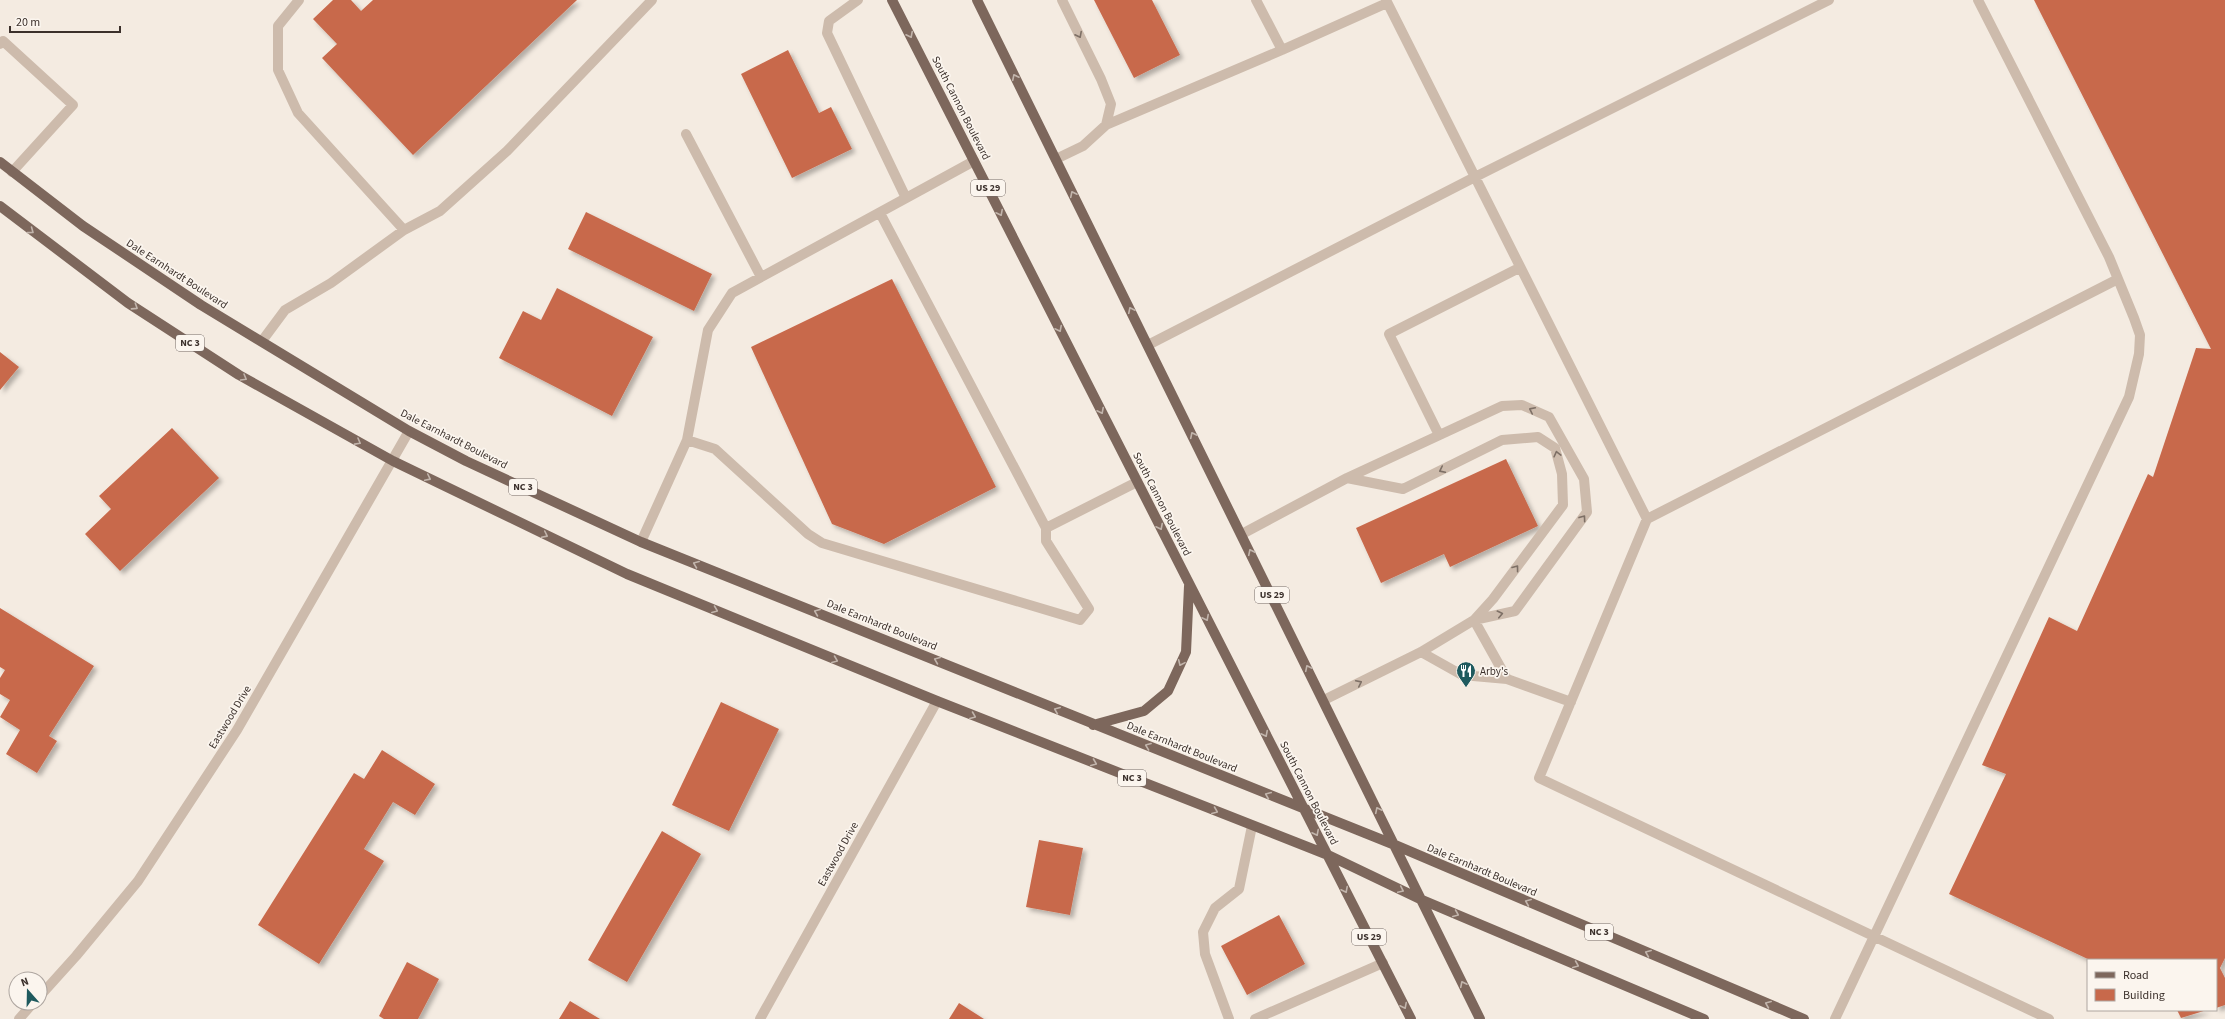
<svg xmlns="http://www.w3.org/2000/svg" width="2225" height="1019" font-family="'Source Sans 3',sans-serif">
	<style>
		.building { fill: #c8694b; filter: url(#shadow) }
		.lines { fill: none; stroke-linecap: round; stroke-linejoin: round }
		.minor { stroke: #cdbbac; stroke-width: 10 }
		.major { stroke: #7d675c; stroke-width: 10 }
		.oneway { stroke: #c2b5ac }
		.oneway2 { stroke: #7d6f65 }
		.labels { text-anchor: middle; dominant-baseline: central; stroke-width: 3.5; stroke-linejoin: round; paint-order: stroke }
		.shield { fill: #fbf5ee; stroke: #756b66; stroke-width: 1 }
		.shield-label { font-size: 10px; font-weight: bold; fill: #3b302b }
		.street-label { font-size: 11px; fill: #3b302b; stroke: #fbf5ee }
		.poi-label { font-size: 11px; fill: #3b302b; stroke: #fbf5ee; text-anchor: start }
	</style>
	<defs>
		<filter id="shadow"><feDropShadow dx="3.5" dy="3.5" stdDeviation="2" flood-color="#0004"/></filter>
	</defs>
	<rect width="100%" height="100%" fill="#f4ebe1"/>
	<!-- building -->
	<path class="building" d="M 333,0 L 351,0 L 361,11 L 373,0 L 577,0 L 413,155 L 322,58 L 337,44 L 313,19 Z
		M 1094,0 L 1152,0 L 1180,55 L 1134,78 Z
		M 2034,0 L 2225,0 L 2225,958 L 2220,968 L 2225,978 L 2225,1005 L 2216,1008 L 2216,960 L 2090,960 L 1949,894 L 2006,774 L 1982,765 L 2049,617 L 2077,631 L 2148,474 L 2153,477 L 2196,348 L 2211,349 Z
		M 788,50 L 819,113 L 831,107 L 852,149 L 792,178 L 741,74 Z
		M 586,212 L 712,274 L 694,311 L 568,249 Z
		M 892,279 L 996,487 L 884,544 L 832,524 L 751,347 Z
		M 557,288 L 653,337 L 612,416 L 499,358 L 523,311 L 541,320 Z
		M 0,352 L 19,367 L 0,390 Z
		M 172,428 L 219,478 L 120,571 L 85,534 L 111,509 L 99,496 Z
		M 1506,459 L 1538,526 L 1450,567 L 1444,554 L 1381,583 L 1356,528 Z
		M 0,608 L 94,666 L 49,736 L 57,741 L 37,773 L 6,754 L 20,730 L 0,717 L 10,700 L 0,694 L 0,678 L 5,670 L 0,667 Z
		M 721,702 L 779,729 L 729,831 L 672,805 Z
		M 382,750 L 435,784 L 415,815 L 393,802 L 364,849 L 384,861 L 319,964 L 258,925 L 354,773 L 364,779 Z
		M 662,831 L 701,854 L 627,982 L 588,960 Z
		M 1039,840 L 1083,848 L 1070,915 L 1026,907 Z
		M 1279,915 L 1305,964 L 1247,995 L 1221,946 Z
		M 407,962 L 439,979 L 418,1019 L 384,1019 L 379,1016 Z
		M 570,1001 L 600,1019 L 559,1019 Z
		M 959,1003 L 984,1019 L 949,1019 Z
		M 2177,1010 L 2207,1010 L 2181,1018 Z"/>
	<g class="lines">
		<!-- minor -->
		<path class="minor" d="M 299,0 L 278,26 L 278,70 L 298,113 L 404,230
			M 858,0 L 829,21 L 827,33 L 906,198
			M 1062,0 L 1101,79 L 1111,104 L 1106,125
			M 1386,0 L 1647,519 L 1539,778 L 2049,1019
			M 0,44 L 3,41 L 73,105 L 12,172
			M 1282,50 L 1387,3
			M 686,134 L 761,277
			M 1056,159 L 1083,146 L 1106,125 L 1282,50 L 1256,0
			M 880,213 L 1046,528
			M 262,341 L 285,310 L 331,283 L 404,230 L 440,211 L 507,151 L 652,0
			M 1148,345 L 1475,177 L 1829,0
			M 1439,435 L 1389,334 L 1519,268
			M 687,440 L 708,330 L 732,293 L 974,161
			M 1347,478 L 1403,489 L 1502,440 L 1538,437 L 1555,448 L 1562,474 L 1563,505 L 1493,599 L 1474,620 L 1507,679 L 1462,675 L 1421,652
			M 1647,519 L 2118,279
			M 1242,534 L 1347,478 L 1502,406 L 1522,405 L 1549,417 L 1584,479 L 1587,512 L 1515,611 L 1474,620 L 1421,652 L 1324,700
			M 641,542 L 687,440 L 715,449 L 808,534 L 822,543 L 1080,620 L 1089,609 L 1046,541 L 1046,528 L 1137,482
			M 1507,679 L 1571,702
			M 40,996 L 76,956 L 138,881 L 237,730 L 409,431
			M 19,1019 L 33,1003
			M 760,1019 L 937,701
			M 1229,1019 L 1205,954 L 1203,932 L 1215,908 L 1239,889 L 1252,826
			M 1255,1019 L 1383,963
			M 1835,1019 L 2129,397 L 2139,354 L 2140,335 L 2134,318 L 2109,257 L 1978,0"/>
		<!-- major -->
		<path class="major" d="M 892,0 L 1411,1019
			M 977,0 L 1480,1019
			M 0,162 L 83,226 L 201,305 L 409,431 L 466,461 L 641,542 L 1395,845 L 1804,1019
			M 0,206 L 128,303 L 239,375 L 393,461 L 627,574 L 937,701 L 1328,855 L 1420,899 L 1704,1019
			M 1093,725 L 1144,711 L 1168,691 L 1186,652 L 1189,586"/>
	</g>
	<!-- one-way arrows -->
	<defs><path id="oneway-chevron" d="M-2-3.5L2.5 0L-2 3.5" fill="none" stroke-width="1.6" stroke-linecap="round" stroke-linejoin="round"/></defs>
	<g class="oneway">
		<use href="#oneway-chevron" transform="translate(910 35) rotate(63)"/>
		<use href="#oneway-chevron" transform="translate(1015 77) rotate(-116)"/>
		<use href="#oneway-chevron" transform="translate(1073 194) rotate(-116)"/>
		<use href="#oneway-chevron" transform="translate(1000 213) rotate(63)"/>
		<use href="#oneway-chevron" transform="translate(31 231) rotate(37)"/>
		<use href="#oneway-chevron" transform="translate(135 307) rotate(33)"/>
		<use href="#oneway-chevron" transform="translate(1131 310) rotate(-116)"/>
		<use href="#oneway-chevron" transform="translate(1059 329) rotate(63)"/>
		<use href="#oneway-chevron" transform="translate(244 378) rotate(30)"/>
		<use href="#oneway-chevron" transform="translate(1101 411) rotate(63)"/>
		<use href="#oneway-chevron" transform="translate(1193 435) rotate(-116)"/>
		<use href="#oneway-chevron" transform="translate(358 442) rotate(29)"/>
		<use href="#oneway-chevron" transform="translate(428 478) rotate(26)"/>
		<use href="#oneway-chevron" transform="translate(1160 527) rotate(63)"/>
		<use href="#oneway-chevron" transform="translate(545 535) rotate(26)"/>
		<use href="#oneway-chevron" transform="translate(1251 552) rotate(-116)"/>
		<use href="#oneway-chevron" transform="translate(696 564) rotate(-158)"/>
		<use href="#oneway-chevron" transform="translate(715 610) rotate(22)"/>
		<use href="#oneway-chevron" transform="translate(817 612) rotate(-158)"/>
		<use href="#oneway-chevron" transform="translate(1206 618) rotate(63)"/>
		<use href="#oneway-chevron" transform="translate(835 660) rotate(22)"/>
		<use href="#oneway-chevron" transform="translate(937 660) rotate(-158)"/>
		<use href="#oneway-chevron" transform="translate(1181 663) rotate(114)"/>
		<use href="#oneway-chevron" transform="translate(1308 668) rotate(-116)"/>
		<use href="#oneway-chevron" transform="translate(1057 710) rotate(-157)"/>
		<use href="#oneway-chevron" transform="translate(973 716) rotate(22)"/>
		<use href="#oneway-chevron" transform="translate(1265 734) rotate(63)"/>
		<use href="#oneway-chevron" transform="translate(1148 746) rotate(-159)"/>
		<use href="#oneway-chevron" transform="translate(1094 763) rotate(22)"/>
		<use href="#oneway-chevron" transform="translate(1268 795) rotate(-157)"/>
		<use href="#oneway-chevron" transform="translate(1378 810) rotate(-116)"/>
		<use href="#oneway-chevron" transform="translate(1215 811) rotate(22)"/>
		<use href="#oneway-chevron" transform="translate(1316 833) rotate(63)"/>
		<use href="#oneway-chevron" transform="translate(1345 890) rotate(63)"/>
		<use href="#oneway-chevron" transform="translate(1401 890) rotate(25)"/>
		<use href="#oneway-chevron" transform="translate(1528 902) rotate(-157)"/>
		<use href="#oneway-chevron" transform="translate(1456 914) rotate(23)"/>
		<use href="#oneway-chevron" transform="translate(1648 953) rotate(-157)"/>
		<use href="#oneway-chevron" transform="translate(1576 965) rotate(23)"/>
		<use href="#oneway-chevron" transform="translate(1463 984) rotate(-116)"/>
		<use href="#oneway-chevron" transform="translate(1768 1004) rotate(-157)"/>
		<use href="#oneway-chevron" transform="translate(1404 1006) rotate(63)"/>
	</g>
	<g class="oneway2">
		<use href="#oneway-chevron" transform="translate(1079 35) rotate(63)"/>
		<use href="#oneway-chevron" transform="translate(1532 410) rotate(-154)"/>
		<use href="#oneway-chevron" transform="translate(1557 454) rotate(-104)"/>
		<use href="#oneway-chevron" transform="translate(1442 470) rotate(154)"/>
		<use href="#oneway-chevron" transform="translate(1583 518) rotate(-54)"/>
		<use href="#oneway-chevron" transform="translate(1516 568) rotate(-53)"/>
		<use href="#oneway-chevron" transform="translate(1500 614) rotate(-13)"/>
		<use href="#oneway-chevron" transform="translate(1359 683) rotate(-26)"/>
	</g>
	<!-- icons -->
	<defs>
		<symbol id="restaurant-pin" viewBox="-11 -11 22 30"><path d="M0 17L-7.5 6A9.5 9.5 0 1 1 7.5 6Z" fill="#1f5a5e" stroke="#fbf5ee"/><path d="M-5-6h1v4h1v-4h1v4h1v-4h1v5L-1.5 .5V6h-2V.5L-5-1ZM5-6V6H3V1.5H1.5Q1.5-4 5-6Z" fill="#fff"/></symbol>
	</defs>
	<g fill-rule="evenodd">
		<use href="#restaurant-pin" x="1455" y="660" width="22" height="30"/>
	</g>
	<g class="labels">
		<!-- shield labels -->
		<g class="shield">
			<rect x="971" y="180" width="34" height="16" rx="3"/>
			<rect x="176" y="335" width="28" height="16" rx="3"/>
			<rect x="509" y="479" width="28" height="16" rx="3"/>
			<rect x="1255" y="587" width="34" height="16" rx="3"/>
			<rect x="1118" y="770" width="28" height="16" rx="3"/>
			<rect x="1585" y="924" width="28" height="16" rx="3"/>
			<rect x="1352" y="929" width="34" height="16" rx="3"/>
		</g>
		<g class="shield-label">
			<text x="988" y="188">US 29</text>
			<text x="190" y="343">NC 3</text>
			<text x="523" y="487">NC 3</text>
			<text x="1272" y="595">US 29</text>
			<text x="1132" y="778">NC 3</text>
			<text x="1599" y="932">NC 3</text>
			<text x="1369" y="937">US 29</text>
		</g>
		<!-- street labels -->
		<g class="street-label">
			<text transform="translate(961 108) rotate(63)">South Cannon Boulevard</text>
			<text transform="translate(177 274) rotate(33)">Dale Earnhardt Boulevard</text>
			<text transform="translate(454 439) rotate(27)">Dale Earnhardt Boulevard</text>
			<text transform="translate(1162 504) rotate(63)">South Cannon Boulevard</text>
			<text transform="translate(882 625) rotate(22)">Dale Earnhardt Boulevard</text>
			<text transform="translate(230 717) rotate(-59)">Eastwood Drive</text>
			<text transform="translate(1182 747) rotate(22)">Dale Earnhardt Boulevard</text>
			<text transform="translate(1309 793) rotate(63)">South Cannon Boulevard</text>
			<text transform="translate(838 854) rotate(-61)">Eastwood Drive</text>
			<text transform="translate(1482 870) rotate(23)">Dale Earnhardt Boulevard</text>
		</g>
		<!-- poi labels -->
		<g class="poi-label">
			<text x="1480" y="671">Arby's</text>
		</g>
	</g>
	<!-- legend -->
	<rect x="2087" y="959" width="130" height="52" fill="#fbf5ee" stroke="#aea6a0"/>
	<rect x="2095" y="972" width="20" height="6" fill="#7d675c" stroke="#aea6a0"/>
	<text x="2123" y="979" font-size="12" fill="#3b302b">Road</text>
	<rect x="2095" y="989" width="20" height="12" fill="#c8694b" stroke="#aea6a0"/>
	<text x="2123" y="999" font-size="12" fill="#3b302b">Building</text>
	<!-- north arrow -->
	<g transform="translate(28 991) rotate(340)"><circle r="19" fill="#fbf5ee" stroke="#aea6a0"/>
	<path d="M0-3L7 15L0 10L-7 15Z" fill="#1f5a5e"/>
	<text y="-6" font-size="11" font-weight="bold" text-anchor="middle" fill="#3b302b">N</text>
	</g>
	<!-- scale -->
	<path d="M10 26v6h110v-6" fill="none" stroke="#3b302b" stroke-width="2"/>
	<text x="16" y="26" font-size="12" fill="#3b302b" stroke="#fbf5ee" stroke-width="3" paint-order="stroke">20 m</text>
</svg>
